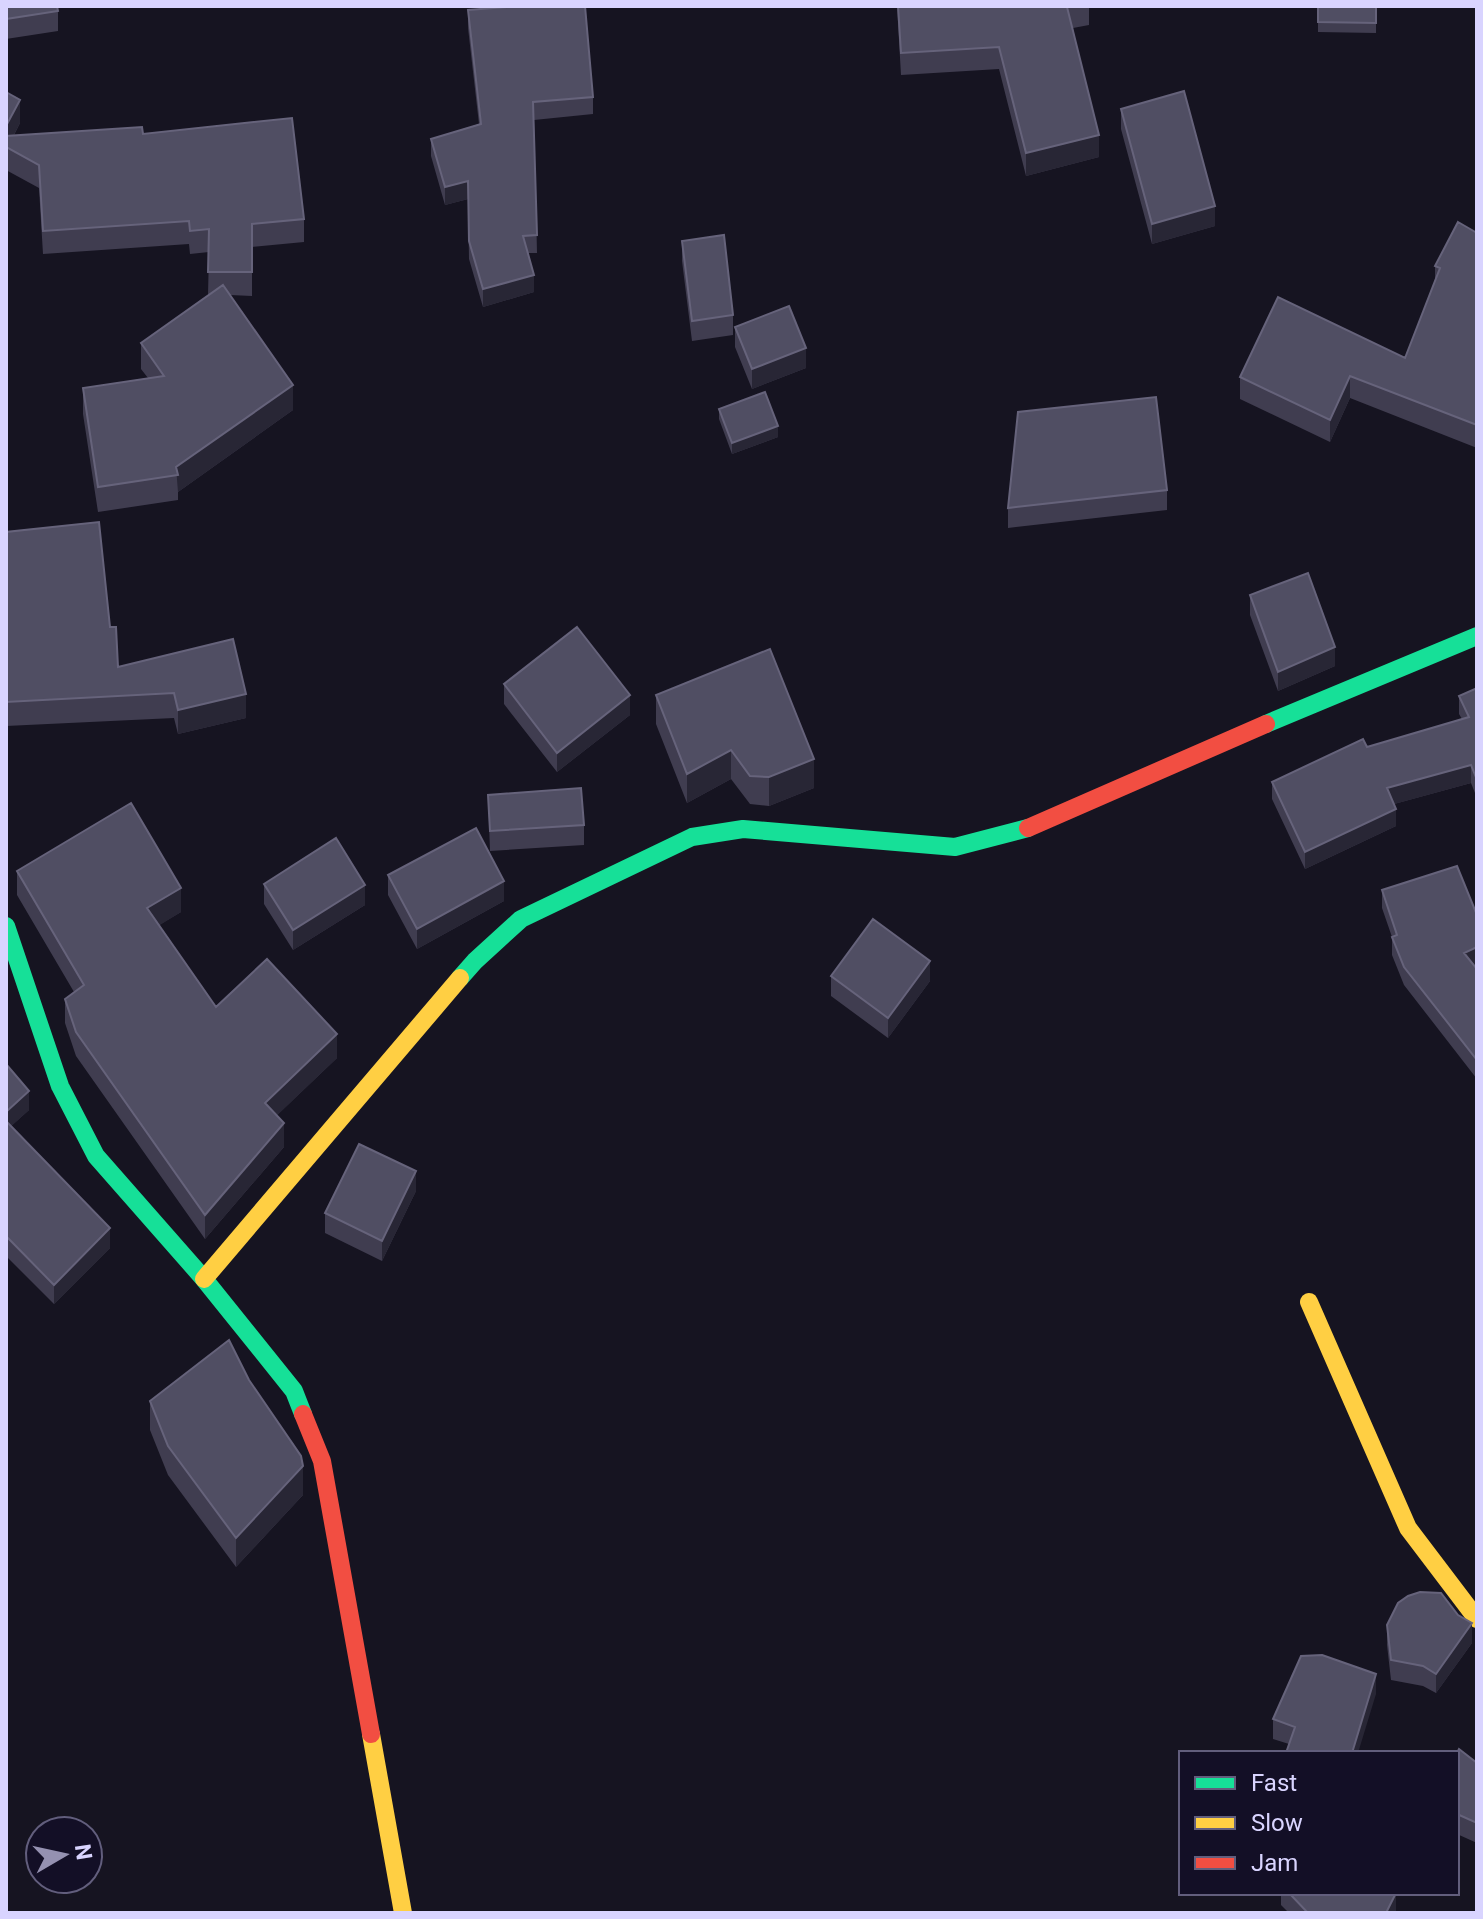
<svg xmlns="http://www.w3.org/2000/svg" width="1483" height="1919" font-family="Roboto,sans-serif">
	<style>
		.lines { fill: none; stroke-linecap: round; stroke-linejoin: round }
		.fast { stroke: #16e098; stroke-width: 18 }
		.slow { stroke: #ffcf43; stroke-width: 18 }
		.jam { stroke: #f24e42; stroke-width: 18 }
		.wall { fill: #403d50 }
		.shaded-wall { fill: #282635 }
		.building { fill: #504e63; stroke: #66637b; stroke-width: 2 }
	</style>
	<rect width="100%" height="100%" fill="#161421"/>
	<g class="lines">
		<!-- fast -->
		<path class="fast" d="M 1266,724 L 1477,636
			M 6,926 L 60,1086 L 96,1156 L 204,1279 L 294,1391 L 303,1414
			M 460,978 L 475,961 L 521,919 L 692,837 L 743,829 L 955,847 L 1028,828"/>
		<!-- slow -->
		<path class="slow" d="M 204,1279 L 460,978
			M 1309,1302 L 1408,1528 L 1477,1619
			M 371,1734 L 403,1913"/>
		<!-- jam -->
		<path class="jam" d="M 1028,828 L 1266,724
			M 303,1414 L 322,1461 L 371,1734"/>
	</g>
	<!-- wall -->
	<path class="wall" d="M 6,6 L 58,11 L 58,31 L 6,39 Z
		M 897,6 L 1089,6 L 1089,25 L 1073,28 L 1099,157 L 1026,176 L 999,69 L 901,75 Z
		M 1318,6 L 1376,6 L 1376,33 L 1318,32 Z
		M 468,10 L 593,97 L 593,114 L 534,120 L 537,253 L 528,253 L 534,292 L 483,307 L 469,259 L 468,199 L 445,205 L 431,156 L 431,139 L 479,124 L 468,28 Z
		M 6,92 L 20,123 L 14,135 L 143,134 L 304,219 L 304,242 L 252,247 L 252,296 L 230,295 L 293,410 L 178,492 L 178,500 L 98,512 L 83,414 L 83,388 L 148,378 L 141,369 L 141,343 L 208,295 L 209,252 L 190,254 L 189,244 L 43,254 L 39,188 L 6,170 Z
		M 1121,109 L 1215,226 L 1152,244 L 1121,129 Z
		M 1477,233 L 1477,448 L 1350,398 L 1330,442 L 1240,399 L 1240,377 L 1405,358 L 1435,280 L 1435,266 Z
		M 682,241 L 733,315 L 733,335 L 692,341 L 682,261 Z
		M 735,327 L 806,368 L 752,389 L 735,347 Z
		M 719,409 L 778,437 L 732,454 L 719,419 Z
		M 1167,490 L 1167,510 L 1008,528 L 1008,508 Z
		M 6,532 L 110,627 L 118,667 L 246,718 L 178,734 L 174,718 L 6,726 Z
		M 1250,595 L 1335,666 L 1278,691 L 1250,615 Z
		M 504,684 L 630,715 L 557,772 L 504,704 Z
		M 1477,688 L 1477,798 L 1471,783 L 1394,804 L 1396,826 L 1305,869 L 1272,799 L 1272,782 L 1367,747 L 1462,719 L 1459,714 L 1459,696 Z
		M 656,695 L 814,788 L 769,806 L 750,804 L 731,779 L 687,803 L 656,724 Z
		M 488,795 L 584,825 L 584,845 L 490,851 Z
		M 17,871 L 181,912 L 159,925 L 216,1007 L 337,1058 L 277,1115 L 284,1147 L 205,1239 L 76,1056 L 65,1023 L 65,999 L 74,992 L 17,895 Z
		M 388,875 L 504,901 L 417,949 L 388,895 Z
		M 264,884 L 365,905 L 293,950 L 264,904 Z
		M 1382,890 L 1477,969 L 1477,1079 L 1404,985 L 1392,955 L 1392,937 L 1382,908 Z
		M 831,976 L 930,981 L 888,1038 L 831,996 Z
		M 6,1064 L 29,1110 L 11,1126 L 110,1248 L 54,1304 L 6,1256 Z
		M 416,1191 L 382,1261 L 325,1233 L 325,1213 Z
		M 150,1401 L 303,1495 L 236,1567 L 168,1475 L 150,1430 Z
		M 1387,1625 L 1472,1643 L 1436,1693 L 1423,1686 L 1391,1680 L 1387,1645 Z
		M 1376,1694 L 1289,1744 L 1273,1739 L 1273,1719 Z
		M 1457,1753 L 1477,1763 L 1477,1843 L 1457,1834 Z
		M 1281,1893 L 1396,1893 L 1396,1913 L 1289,1913 L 1281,1905 Z"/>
	<!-- shaded-wall -->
	<path class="shaded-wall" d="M 20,100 L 20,123 L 7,148 L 6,126 Z
		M 1099,135 L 1099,157 L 1026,176 L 1026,153 Z
		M 468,181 L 468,199 L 445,205 L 445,187 Z
		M 1215,206 L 1215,226 L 1152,244 L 1152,224 Z
		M 534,275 L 534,292 L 483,307 L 483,289 Z
		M 806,348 L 806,368 L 752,389 L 752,369 Z
		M 1350,376 L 1350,398 L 1330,442 L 1330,420 Z
		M 293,385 L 293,410 L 178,492 L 176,467 Z
		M 778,426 L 778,437 L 732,454 L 732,443 Z
		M 1335,647 L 1335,666 L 1278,691 L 1278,672 Z
		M 246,694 L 246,718 L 178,734 L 178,710 Z
		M 630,695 L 630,715 L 557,772 L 557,753 Z
		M 731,750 L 731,779 L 687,803 L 687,774 Z
		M 814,759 L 814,788 L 769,806 L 769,777 Z
		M 1471,765 L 1471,783 L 1387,806 L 1387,788 Z
		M 1396,809 L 1396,826 L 1305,869 L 1305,852 Z
		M 504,881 L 504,901 L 417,949 L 417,929 Z
		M 365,885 L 365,905 L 293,950 L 293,930 Z
		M 181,888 L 181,912 L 147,933 L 147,908 Z
		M 1477,947 L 1477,966 L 1464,971 L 1464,953 Z
		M 930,961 L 930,981 L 888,1038 L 888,1018 Z
		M 337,1034 L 337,1058 L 265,1127 L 265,1103 Z
		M 29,1091 L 29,1110 L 6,1131 L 6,1112 Z
		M 284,1123 L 284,1147 L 205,1239 L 205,1215 Z
		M 416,1171 L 416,1191 L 382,1261 L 382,1241 Z
		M 110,1228 L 110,1248 L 54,1304 L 54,1285 Z
		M 303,1466 L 303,1495 L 236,1567 L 236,1538 Z
		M 1472,1623 L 1472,1643 L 1436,1693 L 1436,1674 Z
		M 1376,1674 L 1376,1694 L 1358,1753 L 1352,1753 Z
		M 1396,1893 L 1396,1913 L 1386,1913 Z"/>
	<!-- building -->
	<path class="building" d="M 6,6 L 57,6 L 58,11 L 6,19 Z
		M 518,6 L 585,6 L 593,97 L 533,102 L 537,235 L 523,236 L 534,275 L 483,289 L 469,241 L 468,181 L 445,187 L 431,139 L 481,124 L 468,10 Z
		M 898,6 L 1071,6 L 1067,7 L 1099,135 L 1026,153 L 999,47 L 901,53 Z
		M 1318,6 L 1376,6 L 1376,23 L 1318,22 Z
		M 1184,91 L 1215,206 L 1152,224 L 1121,109 Z
		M 6,92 L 20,100 L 6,126 Z
		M 292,118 L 304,219 L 252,224 L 252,272 L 208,272 L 209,229 L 190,231 L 189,221 L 43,231 L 39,165 L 6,147 L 6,136 L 142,127 L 143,134 Z
		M 1458,222 L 1477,233 L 1477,425 L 1350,376 L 1330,420 L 1240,377 L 1278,297 L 1405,358 L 1440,268 L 1435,266 Z
		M 724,235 L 733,315 L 692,321 L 682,241 Z
		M 223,285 L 293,385 L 176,467 L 178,475 L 98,487 L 83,388 L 164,376 L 141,343 Z
		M 789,306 L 806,348 L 752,369 L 735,327 Z
		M 765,392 L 778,426 L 732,443 L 719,409 Z
		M 1156,397 L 1167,490 L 1008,508 L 1018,412 Z
		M 99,522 L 110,627 L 116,627 L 118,667 L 233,639 L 246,694 L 178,710 L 174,693 L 6,702 L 6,532 Z
		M 1308,573 L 1335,647 L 1278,672 L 1250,595 Z
		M 577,627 L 630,695 L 557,753 L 504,684 Z
		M 770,649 L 814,759 L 769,777 L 750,776 L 731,750 L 687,774 L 656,695 Z
		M 1477,688 L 1477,780 L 1471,765 L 1387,788 L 1396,809 L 1305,852 L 1272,782 L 1363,739 L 1367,747 L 1469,717 L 1459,696 Z
		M 581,788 L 584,825 L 490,831 L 488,795 Z
		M 131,803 L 181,888 L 147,908 L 216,1007 L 267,959 L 337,1034 L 265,1103 L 284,1123 L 205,1215 L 76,1032 L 65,999 L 84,985 L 17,871 Z
		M 476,828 L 504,881 L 417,929 L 388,875 Z
		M 336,838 L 365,885 L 293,930 L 264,884 Z
		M 1457,866 L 1477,915 L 1477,947 L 1464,953 L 1477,969 L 1477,1060 L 1404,967 L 1392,937 L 1397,935 L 1382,890 Z
		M 873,919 L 930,961 L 888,1018 L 831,976 Z
		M 6,1064 L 29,1091 L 6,1112 Z
		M 6,1121 L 110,1228 L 54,1285 L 6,1236 Z
		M 359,1144 L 416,1171 L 382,1241 L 325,1213 Z
		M 229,1340 L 249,1380 L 301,1456 L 303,1466 L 236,1538 L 168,1446 L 150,1401 Z
		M 1420,1592 L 1441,1593 L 1458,1615 L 1472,1623 L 1436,1674 L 1423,1666 L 1391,1660 L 1387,1625 L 1398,1603 L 1408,1596 Z
		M 1322,1655 L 1376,1674 L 1352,1753 L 1286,1753 L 1295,1727 L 1273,1719 L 1301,1656 Z
		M 1459,1749 L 1477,1763 L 1477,1823 L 1457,1814 L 1457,1753 Z
		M 1289,1893 L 1396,1893 L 1386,1913 L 1308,1913 Z"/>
	<!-- border -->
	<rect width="1483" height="1919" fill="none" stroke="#d9d4ff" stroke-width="16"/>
	<!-- legend -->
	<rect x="1179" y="1751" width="280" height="144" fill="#130f26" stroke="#625e7d" stroke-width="2"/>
	<rect x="1195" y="1777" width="40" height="12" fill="#16e098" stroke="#625e7d" stroke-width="2"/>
	<text x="1251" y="1791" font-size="24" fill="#d9d4ff">Fast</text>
	<rect x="1195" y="1817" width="40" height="12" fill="#ffcf43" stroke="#625e7d" stroke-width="2"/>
	<text x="1251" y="1831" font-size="24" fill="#d9d4ff">Slow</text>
	<rect x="1195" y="1857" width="40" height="12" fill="#f24e42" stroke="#625e7d" stroke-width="2"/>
	<text x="1251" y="1871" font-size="24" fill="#d9d4ff">Jam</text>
	<!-- north arrow -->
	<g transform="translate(64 1855) rotate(81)"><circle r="38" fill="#130f26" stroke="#625e7d" stroke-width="2"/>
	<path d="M0-6L14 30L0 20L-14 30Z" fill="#9591b1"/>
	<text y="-12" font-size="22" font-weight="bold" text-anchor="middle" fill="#d9d4ff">N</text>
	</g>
</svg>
